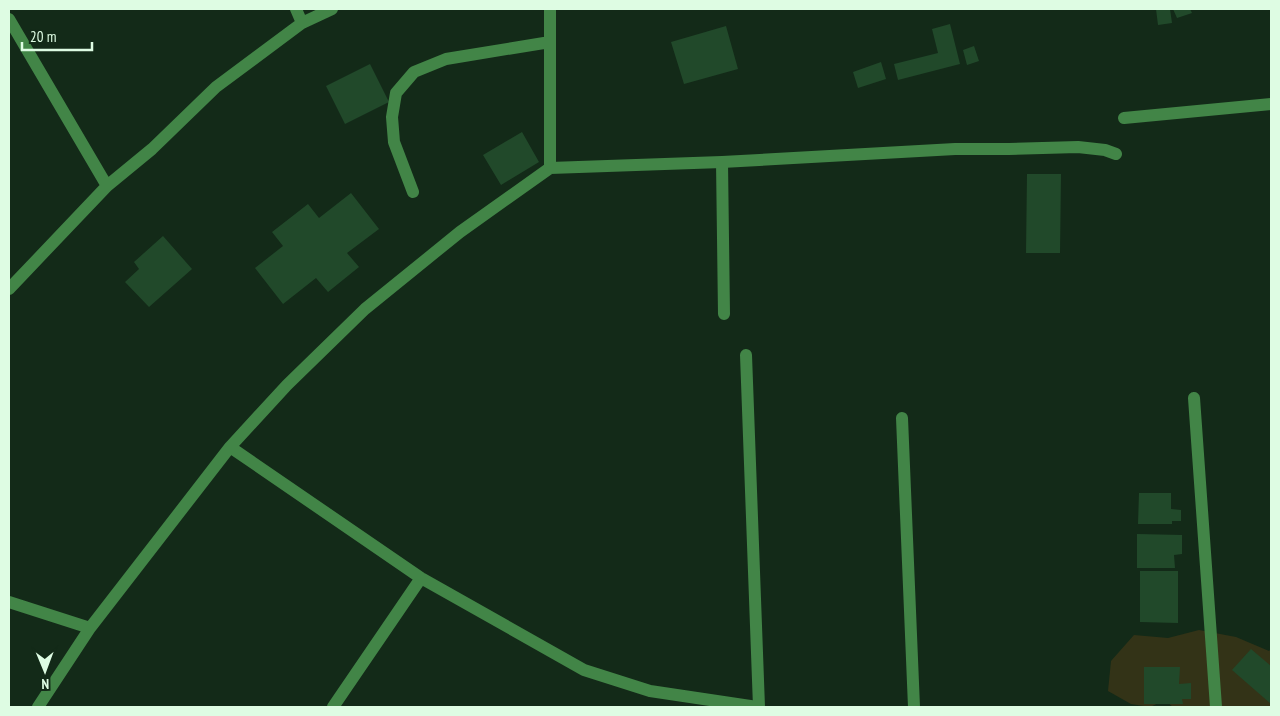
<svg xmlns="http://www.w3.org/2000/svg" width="1280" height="716" font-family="'PT Sans Narrow',sans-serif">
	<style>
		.green { fill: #333317 }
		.building { fill: #21492a }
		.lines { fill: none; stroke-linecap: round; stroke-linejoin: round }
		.minor { stroke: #428547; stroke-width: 12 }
	</style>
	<rect width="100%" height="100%" fill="#132a18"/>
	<!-- green -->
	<path class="green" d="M 1199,630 L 1236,637 L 1269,651 L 1271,649 L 1271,707 L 1173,707 L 1165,700 L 1150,707 L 1131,704 L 1108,691 L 1111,661 L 1134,635 L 1168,638 Z"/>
	<!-- building -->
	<path class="building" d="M 1156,9 L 1170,9 L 1172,23 L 1158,25 Z
		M 1173,9 L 1190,9 L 1192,13 L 1177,18 Z
		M 950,24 L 960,64 L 898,80 L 894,64 L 938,53 L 932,29 Z
		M 726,26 L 738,69 L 684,84 L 671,42 Z
		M 974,46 L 979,61 L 967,65 L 963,50 Z
		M 881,62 L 886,79 L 858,88 L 853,72 Z
		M 370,64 L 389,102 L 345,124 L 326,86 Z
		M 522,132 L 539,162 L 501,185 L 483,155 Z
		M 1027,174 L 1061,174 L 1060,253 L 1026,253 Z
		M 351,193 L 379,229 L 347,253 L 359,267 L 328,292 L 316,278 L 283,304 L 255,268 L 283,246 L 272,232 L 308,204 L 319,218 Z
		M 163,236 L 192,269 L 149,307 L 125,282 L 139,269 L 134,262 Z
		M 1139,493 L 1171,493 L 1171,509 L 1181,510 L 1181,521 L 1172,521 L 1172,524 L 1138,524 Z
		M 1137,534 L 1182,535 L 1182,554 L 1174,555 L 1175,568 L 1137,568 Z
		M 1140,571 L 1178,571 L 1178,623 L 1140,622 Z
		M 1251,649 L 1271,666 L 1271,704 L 1232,670 Z
		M 1144,667 L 1180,667 L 1179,684 L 1191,683 L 1191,699 L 1182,699 L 1183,704 L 1144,704 Z"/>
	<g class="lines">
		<!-- minor -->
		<path class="minor" d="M 296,9 L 302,23
			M 550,9 L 550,168
			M 9,19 L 107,186
			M 1124,118 L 1271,104
			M 722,162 L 724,314
			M 413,192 L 394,142 L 392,117 L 396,93 L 414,72 L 446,59 L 550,42
			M 9,289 L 107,186 L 152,149 L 216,87 L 302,23 L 332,9
			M 746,355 L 759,707
			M 1194,398 L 1216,707
			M 902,418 L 914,707
			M 230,447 L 421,578 L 584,670 L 650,691 L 757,707
			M 9,602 L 90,628
			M 38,707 L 90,628 L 230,447 L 287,385 L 365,309 L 460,232 L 550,168 L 722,162 L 955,149 L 1009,149 L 1078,147 L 1105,150 L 1116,154
			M 333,707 L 421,578"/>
	</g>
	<!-- border -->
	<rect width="1280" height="716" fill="none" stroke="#defce3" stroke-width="20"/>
	<!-- north arrow -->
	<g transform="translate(45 671) rotate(179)" stroke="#132a18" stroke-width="4" paint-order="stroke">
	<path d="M0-4L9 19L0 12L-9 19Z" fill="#defce3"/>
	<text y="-8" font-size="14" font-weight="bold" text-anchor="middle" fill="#defce3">N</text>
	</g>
	<!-- scale -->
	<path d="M22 42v8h70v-8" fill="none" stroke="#defce3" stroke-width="2.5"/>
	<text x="30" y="42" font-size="15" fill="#defce3" stroke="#132a18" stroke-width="4" paint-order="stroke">20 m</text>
</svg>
